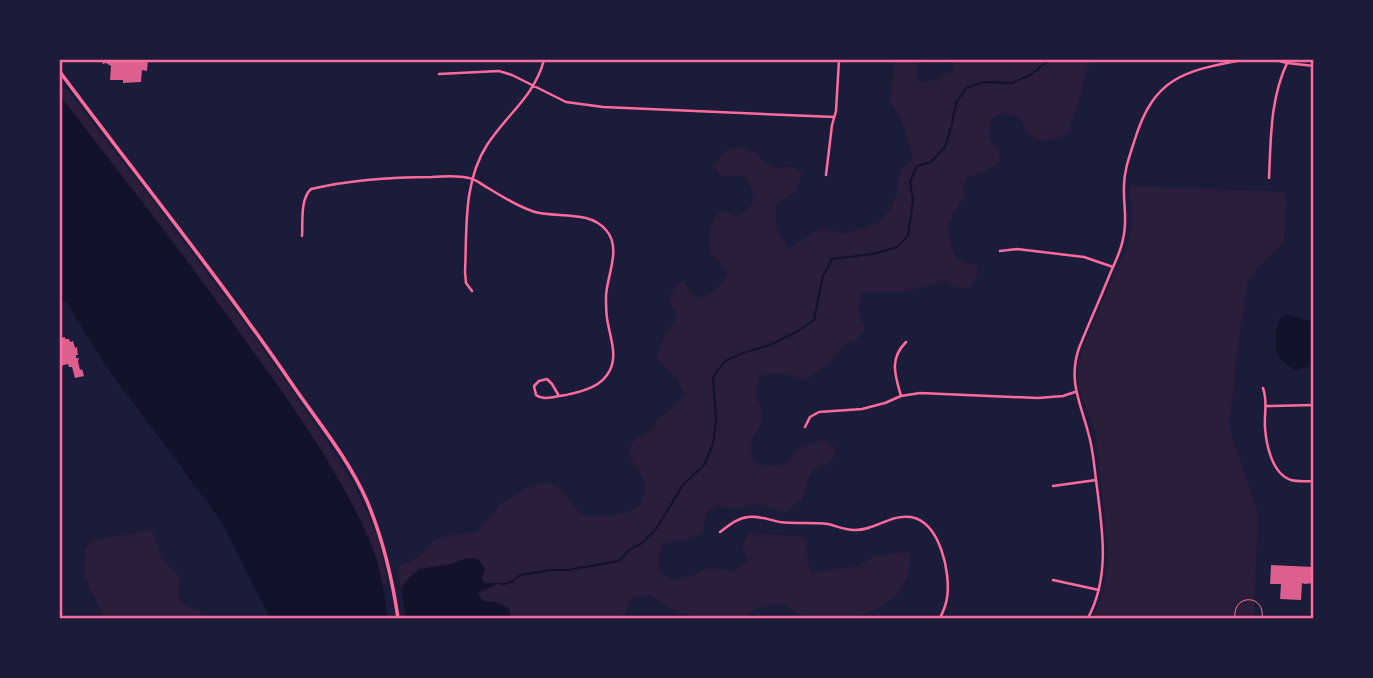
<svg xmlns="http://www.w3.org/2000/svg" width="1373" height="678" font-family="'Space Grotesk',sans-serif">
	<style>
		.green { fill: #2a1e3b }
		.water { fill: #12122b }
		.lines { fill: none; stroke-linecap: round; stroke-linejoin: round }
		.stream { stroke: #12122b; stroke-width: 2 }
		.building { fill: #dd5f8e }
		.service { stroke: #ff6b9d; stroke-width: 1 }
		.minor { stroke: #ff6b9d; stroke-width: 2.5 }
		.tertiary { stroke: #ff6b9d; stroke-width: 2.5 }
		.primary { stroke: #ff6b9d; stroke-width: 3.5 }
		.neatline { fill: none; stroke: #ff6b9d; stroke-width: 2.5 }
	</style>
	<rect width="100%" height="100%" fill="#1b1b3a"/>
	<!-- green -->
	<path class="green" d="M 895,60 L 917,60 L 917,81 L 928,82 L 953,72 L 955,60 L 1091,60 C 1085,73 1083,86 1079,99 C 1075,111 1070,121 1069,134 C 1044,143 1032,146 1020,117 L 1002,113 L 991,118 L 989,140 C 998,148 1001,152 999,163 L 982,173 L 967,177 L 963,186 L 964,197 L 948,223 L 949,240 L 956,259 L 977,266 L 977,275 L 969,289 L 956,287 L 945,281 L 902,292 L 863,292 C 855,308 860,314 865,330 L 857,339 L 847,343 L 829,363 L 806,380 C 786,375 782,369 760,376 C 748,400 764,399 762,420 C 761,426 757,429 754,435 C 749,444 751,453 754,462 L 767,466 L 781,466 L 791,459 L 799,447 L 822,440 L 832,444 L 836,453 L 830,463 L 814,469 L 806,483 L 802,499 L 785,512 L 754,504 L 733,509 L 716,505 L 706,514 L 702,534 C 690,540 676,539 663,544 L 659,554 L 659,572 C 679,588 690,573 711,569 C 718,568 727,571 734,572 L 748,560 L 742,547 L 749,533 L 804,537 L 810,573 L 858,566 L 873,557 L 899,553 L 911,553 L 908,575 L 897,595 L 874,610 L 859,616 L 850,618 L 806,618 L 781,603 L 757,608 L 742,618 L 696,618 L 673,609 L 649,595 L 631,597 L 625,614 L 619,618 L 511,618 L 509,608 L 498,603 L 483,601 L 477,593 L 497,584 L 484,583 L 482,577 L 485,569 L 468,558 C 463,560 457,563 451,564 C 425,571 418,562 401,589 L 397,568 L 420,556 L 434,540 L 455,534 L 477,532 L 493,515 L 501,503 L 531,486 L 547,482 L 560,488 L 579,512 L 589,517 L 627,513 L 640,505 L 645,492 L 644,480 L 633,462 L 628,451 L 635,439 L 652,430 L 658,419 L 674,407 L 685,394 C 681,387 677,378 671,372 C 665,368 661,365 657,359 L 662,342 L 678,314 L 669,302 L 671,294 L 676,284 L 684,282 L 696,299 C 717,292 718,291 727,272 L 718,260 L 710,253 C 710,236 708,223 722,210 L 738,217 C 758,203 755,196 746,176 L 720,176 L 714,166 L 726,150 L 742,148 L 756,153 L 763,162 L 778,168 L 792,167 L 802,173 L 797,191 L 777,204 C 773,223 778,233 788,249 C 800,243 810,235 821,228 L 845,234 L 878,223 L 890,210 L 898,192 L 898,180 L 902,168 L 913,160 C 908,138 903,119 890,101 Z
		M 60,84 L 69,92 C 125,165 181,238 236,312 C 262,347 286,381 310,417 C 344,467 381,522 387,584 L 383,585 L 372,547 L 356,514 L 324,454 L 287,398 L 177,246 L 60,96 Z
		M 1129,186 L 1286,192 L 1284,241 L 1248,280 L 1238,345 L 1229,428 L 1258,513 L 1254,618 L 1093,618 L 1101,598 L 1106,579 L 1108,545 L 1095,433 L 1078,385 L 1078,364 L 1084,345 L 1126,247 L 1131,230 L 1132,215 Z
		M 152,530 L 163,561 L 180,578 L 178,598 L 184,605 L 200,611 L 202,618 L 104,618 L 84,575 L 85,550 L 90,541 Z"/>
	<!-- water -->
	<path class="water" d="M 60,96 C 121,175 182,253 240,333 C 288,400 340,470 372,546 C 381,569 384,594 388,618 L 270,618 L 221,521 L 107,368 L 67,303 L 60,299 Z
		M 1289,315 L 1313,322 L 1313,366 L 1295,370 C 1291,367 1284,363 1281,359 C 1272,347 1276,331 1280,318 Z
		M 468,558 L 478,559 L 485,569 L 482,578 L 484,583 L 499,583 L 477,593 L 483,601 L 498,603 L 509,608 L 511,618 L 406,618 L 401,589 L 407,581 L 419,569 L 451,564 Z"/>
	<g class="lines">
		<!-- stream -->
		<path class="stream" d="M 499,584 L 504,584 L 512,582 L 520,575 L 551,570 L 568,570 L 619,561 L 629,550 L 642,543 L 656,529 L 683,485 L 704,465 L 713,444 L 716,421 L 713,377 L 725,361 L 743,353 L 770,345 L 798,331 L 814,320 L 823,276 L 832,259 L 873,254 L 897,247 L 908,236 L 913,200 L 910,182 L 917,166 L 931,162 L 945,147 L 952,124 L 956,103 L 966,88 L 983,82 L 1012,83 L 1032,74 L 1049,60"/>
	</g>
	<!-- building -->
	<path class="building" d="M 101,60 L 148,60 L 147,71 L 142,70 L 141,82 L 123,83 L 123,80 L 110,80 L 111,66 L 106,63 L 103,64 Z
		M 65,337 L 65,339 L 69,339 L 70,342 L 73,341 L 75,348 L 77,347 L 78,355 L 76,355 L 76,358 L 79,358 L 78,361 L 80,370 L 82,369 L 84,376 L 75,378 L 72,367 L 69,367 L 68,364 L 60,366 L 60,338 Z
		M 1271,565 L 1314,567 L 1314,583 L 1305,584 L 1302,583 L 1301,600 L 1280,599 L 1281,584 L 1270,584 Z"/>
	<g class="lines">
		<!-- service -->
		<path class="service" d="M 1235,618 C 1232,593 1266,594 1262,618"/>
		<!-- minor -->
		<path class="minor" d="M 439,74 L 499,71 L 512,75 L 566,102 L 603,107 L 834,117
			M 826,175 L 832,125 L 836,111 L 839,60
			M 1269,178 C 1271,138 1270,100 1287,63
			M 302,236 C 303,222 300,199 311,189 C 350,180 392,177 432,177 C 444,176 457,175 469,178 C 476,179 482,185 488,188 C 503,197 518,207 535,212 C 557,218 589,210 606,230 C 622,248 607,275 606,296 C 606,303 606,311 607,318 C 609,334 618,354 610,370 C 602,387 583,391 566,395 C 556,396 544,401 536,395 L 534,386 L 539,381 L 547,379 L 552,384 L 559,396
			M 1000,251 L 1017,249 L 1084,257 L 1113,267
			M 472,291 L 466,283 L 465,272 C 467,229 463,182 487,145 C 507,114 534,97 544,60
			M 1263,388 C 1268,402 1264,412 1265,427 C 1266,444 1272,474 1291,480 C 1298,482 1306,481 1314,481
			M 901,396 C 895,375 889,359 906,342
			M 1267,406 L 1314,405
			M 805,427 L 810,417 L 819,412 L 862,409 L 885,403 L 901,396 L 920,393 L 1038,398 L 1063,396 L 1075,392
			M 1053,486 L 1096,480
			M 720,532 C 728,526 737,518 748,517 C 758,515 769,520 780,522 C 795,524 812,522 828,524 C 836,526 845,530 854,530 C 874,531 890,514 911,517 C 940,522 951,573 947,598 C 946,605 943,612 940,618
			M 1053,580 L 1099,590"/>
		<!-- tertiary -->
		<path class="tertiary" d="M 1276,60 L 1287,63 L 1314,66
			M 1088,618 C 1111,575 1102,527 1096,480 C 1094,464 1093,448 1088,432 C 1080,402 1068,380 1079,348 C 1089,323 1100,299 1110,274 C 1115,262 1121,251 1123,239 C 1128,220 1123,205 1124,186 C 1124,170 1130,155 1135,139 C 1154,78 1183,71 1242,60"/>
		<!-- primary -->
		<path class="primary" d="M 60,72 C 137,176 219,277 292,384 C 318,422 348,458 367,501 C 383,539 392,577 398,618"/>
	</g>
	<!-- border -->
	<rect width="1373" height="678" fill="none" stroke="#1b1b3a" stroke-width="122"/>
	<rect x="61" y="61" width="1251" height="556" class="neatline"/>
</svg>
